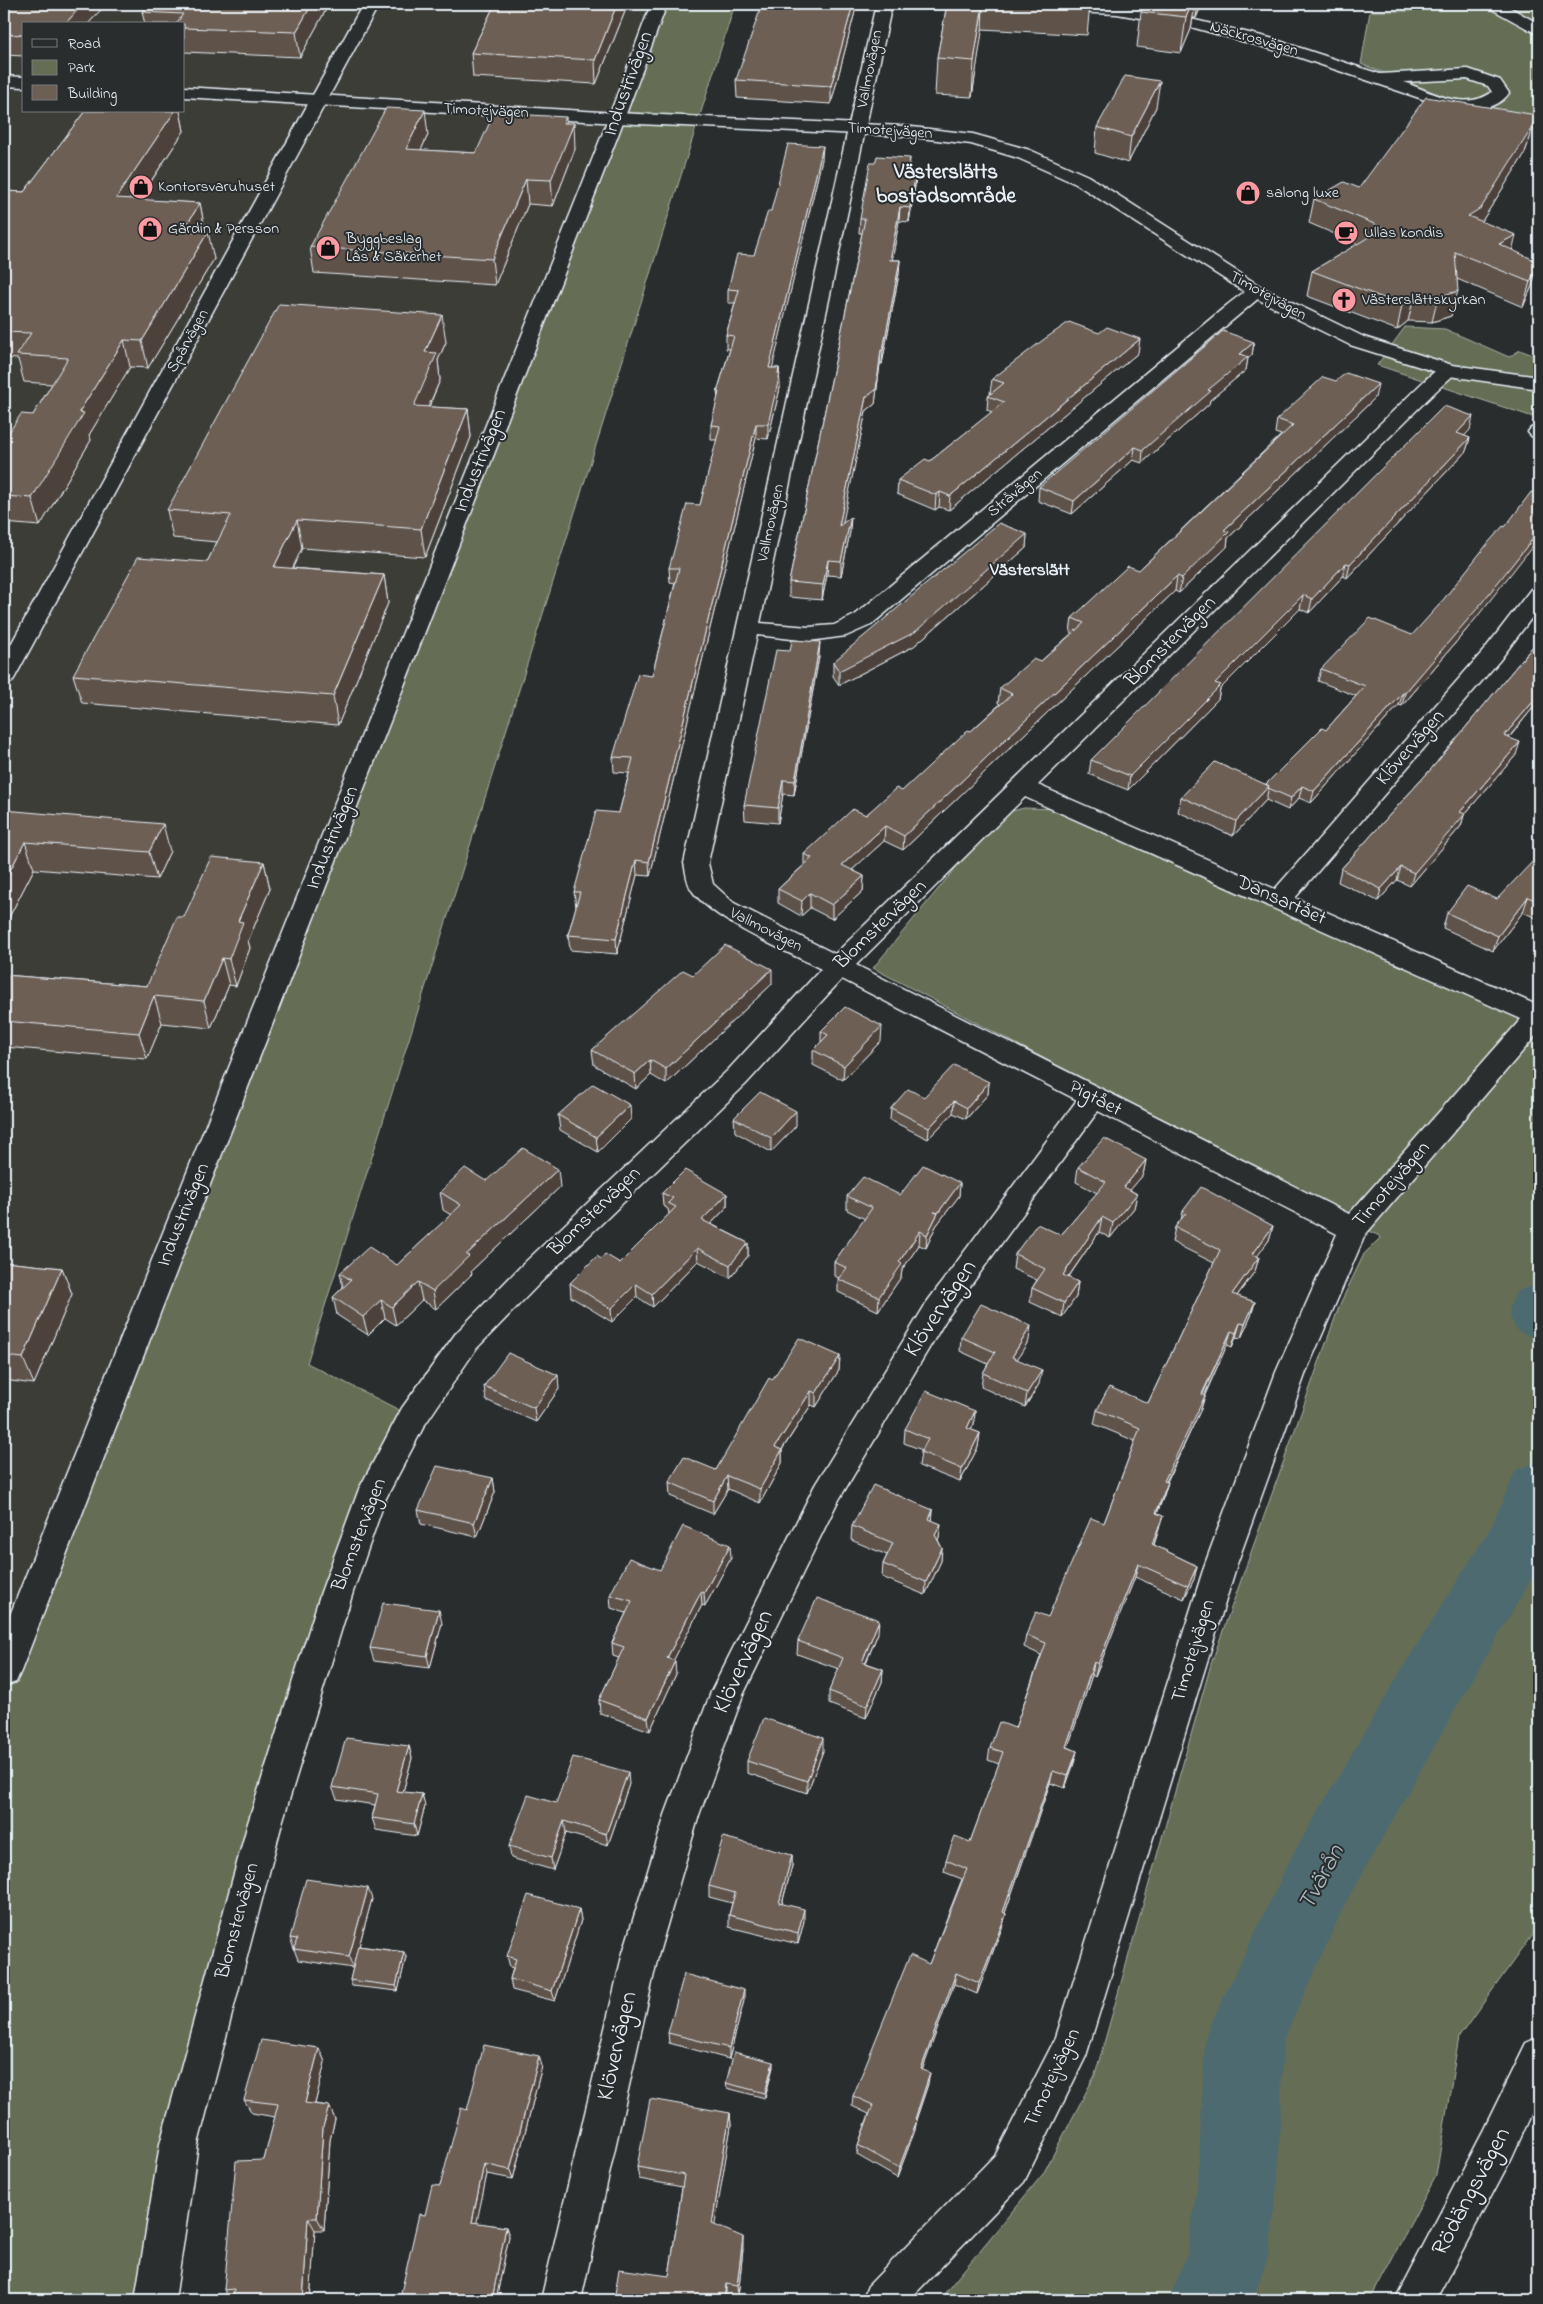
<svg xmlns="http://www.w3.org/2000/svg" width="1543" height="2304" font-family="'Indie Flower',sans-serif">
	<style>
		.built { fill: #3e3c39; fill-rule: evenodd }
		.green { fill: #656e54; stroke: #a6b0a6 }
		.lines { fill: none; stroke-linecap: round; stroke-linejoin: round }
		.river { fill: #4d6a71; fill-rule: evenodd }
		.minor-casing { stroke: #e8f1f8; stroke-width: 3 }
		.tertiary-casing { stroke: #e8f1f8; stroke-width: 3 }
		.secondary-casing { stroke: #e8f1f8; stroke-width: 3 }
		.minor { fill: #2a2d2e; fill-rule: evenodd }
		.tertiary { fill: #2a2d2e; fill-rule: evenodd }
		.secondary { fill: #2a2d2e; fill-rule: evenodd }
		.wall { fill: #5f5248; stroke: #e8f1f8 }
		.shaded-wall { fill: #4d423b; stroke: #e8f1f8 }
		.building { fill: #6e5f54; stroke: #e8f1f8 }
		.labels { text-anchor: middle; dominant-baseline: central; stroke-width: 4; stroke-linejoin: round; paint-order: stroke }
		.far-street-label { font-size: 16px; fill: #e8f1f8; stroke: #2a2d2e }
		.far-poi-label { font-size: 16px; fill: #e8f1f8; stroke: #2a2d2e; text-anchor: start }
		.far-neighbourhood-label { font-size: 18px; font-weight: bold; fill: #e8f1f8; stroke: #2a2d2e }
		.street-label { font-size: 20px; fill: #e8f1f8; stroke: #2a2d2e }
		.far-district-label { font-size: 21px; font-weight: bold; fill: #e8f1f8; stroke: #2a2d2e }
		.near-street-label { font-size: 24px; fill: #e8f1f8; stroke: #2a2d2e }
		.near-water-label { font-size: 25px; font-style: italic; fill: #aabbc2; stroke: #2a2d2e }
	</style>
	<rect width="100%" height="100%" fill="#2a2d2e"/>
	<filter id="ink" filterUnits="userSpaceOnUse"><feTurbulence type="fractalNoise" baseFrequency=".02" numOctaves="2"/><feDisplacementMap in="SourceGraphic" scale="10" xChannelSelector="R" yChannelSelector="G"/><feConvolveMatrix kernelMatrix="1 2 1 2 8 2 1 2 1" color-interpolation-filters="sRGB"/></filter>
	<g filter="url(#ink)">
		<!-- built -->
		<path class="built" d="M 4,4 L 659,4 L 4,1782 ZM 24,24 L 184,24 L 184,111 L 24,111 Z"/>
		<!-- green -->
		<path class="green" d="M 659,4 L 735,4 L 307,1363 L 413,1417 L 370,1498 L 159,2271 L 155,2300 L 4,2300 L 4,1671 L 612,130 Z
			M 1434,4 L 1539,4 L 1539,133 L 1361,64 L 1370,11 L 1408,11 Z
			M 1405,327 L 1445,329 L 1509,357 L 1520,350 L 1535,356 L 1539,353 L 1539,419 L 1377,365 Z
			M 1024,808 L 1060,809 L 1539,1022 L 1539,1925 L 1459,2037 L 1436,2176 L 1370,2300 L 939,2300 L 1043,2174 L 1095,2075 L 1211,1664 L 1340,1304 L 1364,1254 L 1381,1237 L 873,968 L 1000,814 Z"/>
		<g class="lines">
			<!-- river -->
			<path class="river" d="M 1539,1284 L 1539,1339 L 1517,1331 C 1507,1311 1507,1311 1517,1291 Z
				M 1539,1462 L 1539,1566 L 1452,1715 L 1345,1904 L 1283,2041 L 1278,2180 L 1269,2254 L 1253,2300 L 1169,2300 L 1187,2254 L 1198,2180 L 1205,2038 L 1217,2011 L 1293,1854 L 1402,1669 L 1491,1527 L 1516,1470 Z"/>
			<defs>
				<path id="minor" d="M 363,4 L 379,4 L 15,677 L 12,682 L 4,684 L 4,657 Z
					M 651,4 L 667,4 L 620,130 L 21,1671 L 16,1682 L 4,1686 L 4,1630 L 604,130 Z
					M 876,4 L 892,4 L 760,623 L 809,627 L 834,625 L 855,615 L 1226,306 C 1237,298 1249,285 1263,288 L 1266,292 L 871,625 L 846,636 L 809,641 L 757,635 L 708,863 L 713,884 L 734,903 L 835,954 L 1423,382 C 1433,373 1442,362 1456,366 L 1459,370 L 1437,390 L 1038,785 L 1275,889 L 1484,650 L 1531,589 L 1539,588 L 1539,608 L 1500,660 L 1295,898 L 1539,1006 L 1539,1032 L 1365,1235 L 1306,1372 L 1237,1564 L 1086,2056 L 1024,2182 L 909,2300 L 862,2300 L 868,2286 L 996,2154 L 1056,2037 L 1205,1564 L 1276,1372 L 1337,1234 L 1098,1111 L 947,1318 L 837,1503 L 743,1695 L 699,1815 L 658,1956 L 581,2300 L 541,2300 L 622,1956 L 665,1815 L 711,1692 L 815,1485 L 927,1302 L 1077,1100 L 842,979 L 746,1084 L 540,1283 L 476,1349 L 424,1426 L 385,1500 L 353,1592 L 282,1823 L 198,2144 L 175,2300 L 135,2300 L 160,2144 L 248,1823 L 321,1592 L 359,1489 L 402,1408 L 456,1333 L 520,1267 L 728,1070 L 821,969 C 785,950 717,923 693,892 C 687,885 686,872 684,863 ZM 1025,797 L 1521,1019 L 1349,1214 L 856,965 Z
					M 998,4 L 1100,4 L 1153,10 L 1270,38 L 1380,74 L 1468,69 L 1500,80 L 1509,93 C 1497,111 1471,111 1452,109 L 1295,56 L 1191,27 L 1117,14 L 1006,9 ZM 1467,79 L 1488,86 L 1492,92 C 1466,112 1430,92 1404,82 Z
					M 1539,426 L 1539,438 L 1531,436 L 1528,432 L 1531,428 Z
					M 1539,2037 L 1539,2097 L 1512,2157 L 1436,2300 L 1395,2300 L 1484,2129 L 1526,2043 Z"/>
				<path id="tertiary" d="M 4,76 L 24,77 L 24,87 L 4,86 Z
					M 184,87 L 617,113 L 903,126 L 973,134 L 1030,150 L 1088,176 L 1263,288 L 1364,337 L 1452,365 L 1539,377 L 1539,389 L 1449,376 L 1350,345 L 1251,296 L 1076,184 L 1018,158 L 971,144 L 903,136 L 617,123 L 184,97 Z"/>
				<path id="secondary" d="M 1485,4 L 1504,4 L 1539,24 L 1539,35 L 1488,7 Z"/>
			</defs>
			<!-- minor casing -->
			<use href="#minor" class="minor-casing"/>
			<!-- tertiary casing -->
			<use href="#tertiary" class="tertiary-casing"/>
			<!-- secondary casing -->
			<use href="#secondary" class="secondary-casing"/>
			<!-- minor -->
			<use href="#minor" class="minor"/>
			<!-- tertiary -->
			<use href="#tertiary" class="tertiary"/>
			<!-- secondary -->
			<use href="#secondary" class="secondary"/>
		</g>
		<!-- wall -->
		<path class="wall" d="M 4,4 L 106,4 L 88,24 L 24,24 L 24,56 L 4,55 Z
			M 148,4 L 329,4 L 300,57 L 184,52 L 184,24 L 145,24 L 142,12 Z
			M 495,4 L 628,4 L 596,84 L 473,77 L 471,53 Z
			M 857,4 L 831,104 L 737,98 L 736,80 Z
			M 947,4 L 1090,4 L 1087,35 L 982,29 L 972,97 L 935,95 L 937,58 Z
			M 1143,4 L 1202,4 L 1196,18 L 1193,18 L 1191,29 L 1181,53 L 1137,47 L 1141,12 Z
			M 1156,107 L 1128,163 L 1095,153 L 1097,127 Z
			M 85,111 L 180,111 L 184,131 L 139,200 L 200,203 L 205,230 L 204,232 L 214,259 L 148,368 L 130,367 L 89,435 L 91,440 L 40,526 L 4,523 L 4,440 L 33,415 L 52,384 L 24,382 L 18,359 L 4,358 L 4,191 L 24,192 Z
			M 566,123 L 575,149 L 553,206 L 528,204 L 495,285 L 314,273 L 310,247 L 428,135 L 421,150 L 476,153 Z
			M 1530,138 L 1524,155 L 1482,221 L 1512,250 L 1532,286 L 1523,307 L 1457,279 L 1451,316 L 1432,322 L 1408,321 L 1397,330 L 1307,296 L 1312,271 L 1358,244 L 1309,223 L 1314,199 L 1359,188 Z
			M 822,159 L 772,368 L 779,368 L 780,388 L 768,439 L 756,438 L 650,876 L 637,875 L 617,954 L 570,950 L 568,935 L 576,907 L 574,892 L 619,813 L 629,773 L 614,772 L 613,757 L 652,676 L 675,583 L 670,582 L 669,568 L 700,505 L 717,440 L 711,440 L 711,425 L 718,398 L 717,392 L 730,349 L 726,349 L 726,335 L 735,303 L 728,303 L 728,289 L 754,255 L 771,211 Z
			M 909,172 L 916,172 L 915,186 L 909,222 L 899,221 L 892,260 L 900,260 L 899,274 L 882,364 L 880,364 L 875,404 L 866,411 L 842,524 L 850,532 L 841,576 L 827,575 L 822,600 L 789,597 L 789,582 L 862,233 L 859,233 L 860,219 Z
			M 446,342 L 438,360 L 440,380 L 429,407 L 468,409 L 471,437 L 425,557 L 302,548 L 292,568 L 384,575 L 388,603 L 338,725 L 82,703 L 73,675 L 207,562 L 217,542 L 173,538 L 167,510 Z
			M 1254,342 L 1252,355 L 1248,358 L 1246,370 L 1210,400 L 1209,404 L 1142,463 L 1133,460 L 1072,514 L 1038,501 L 1039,487 Z
			M 1138,353 L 949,510 L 939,507 L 935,510 L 897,494 L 898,480 L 930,461 L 992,412 L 987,410 L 988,396 L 991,393 L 990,393 L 992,379 Z
			M 1375,398 L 1228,538 L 1227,547 L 1179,593 L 1175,591 L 903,850 L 884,841 L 852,870 L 864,876 L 863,891 L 832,919 L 810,908 L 801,916 L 778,903 L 778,889 L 804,865 L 804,854 L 902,791 L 971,731 L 1000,704 L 998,703 L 1000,688 L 1040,662 L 1072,633 L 1070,632 L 1072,618 L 1139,570 L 1281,435 L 1275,433 L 1277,419 Z
			M 1470,430 L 1464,436 L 1470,438 L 1466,451 L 1347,578 L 1343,576 L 1309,613 L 1300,609 L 1220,689 L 1218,699 L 1128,790 L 1089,774 L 1091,760 Z
			M 1027,534 L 1026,548 L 914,646 L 839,685 L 833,676 L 833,662 Z
			M 1473,622 L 1402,706 L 1399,705 L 1311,803 L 1299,798 L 1288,810 L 1266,800 L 1233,836 L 1178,812 L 1181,797 L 1266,784 L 1326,730 L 1356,696 L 1318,681 L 1321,669 Z
			M 1539,639 L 1539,712 L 1532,709 L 1509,738 L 1516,755 L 1464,815 L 1461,826 L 1410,886 L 1397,880 L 1378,901 L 1338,882 L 1341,869 L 1432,768 Z
			M 819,657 L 794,795 L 783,794 L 778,823 L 745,820 L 744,805 Z
			M 4,810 L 170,851 L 157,879 L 34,869 L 4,927 Z
			M 264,862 L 270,889 L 248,941 L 250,948 L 236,986 L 229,985 L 211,1028 L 162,1023 L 147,1059 L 4,1047 L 4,975 L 147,986 L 184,917 Z
			M 1539,862 L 1539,918 L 1538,919 L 1523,912 L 1493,951 L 1443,928 L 1447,913 L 1497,899 Z
			M 693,975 L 772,984 L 666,1084 L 651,1075 L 636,1089 L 594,1065 L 592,1050 Z
			M 821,1031 L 881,1041 L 843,1080 L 813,1065 L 813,1050 L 821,1042 Z
			M 989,1082 L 988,1094 L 966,1119 L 953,1113 L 928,1139 L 890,1120 L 891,1108 L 924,1097 Z
			M 558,1115 L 631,1119 L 598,1152 L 560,1130 Z
			M 734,1118 L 796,1126 L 771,1152 L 735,1132 Z
			M 1146,1160 L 1143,1175 L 1130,1190 L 1137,1194 L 1134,1208 L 1110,1238 L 1099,1232 L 1068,1278 L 1078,1282 L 1076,1297 L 1062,1317 L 1030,1302 L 1032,1288 L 1037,1280 L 1013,1269 L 1015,1254 L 1061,1235 L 1097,1193 L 1076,1182 L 1078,1167 Z
			M 486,1181 L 560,1187 L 471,1271 L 472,1274 L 436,1309 L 422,1300 L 396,1325 L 385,1318 L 368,1335 L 337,1315 L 333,1297 L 343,1287 L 340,1273 L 397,1265 L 451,1215 L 443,1210 L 440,1192 Z
			M 960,1183 L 959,1196 L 936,1226 L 926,1248 L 919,1245 L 902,1270 L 901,1277 L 878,1311 L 838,1292 L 838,1279 L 839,1278 L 834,1276 L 834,1262 L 865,1219 L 847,1210 L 847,1196 L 900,1195 Z
			M 662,1193 L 727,1194 L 727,1207 L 711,1224 L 748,1243 L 748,1256 L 730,1278 L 698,1261 L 653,1307 L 637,1297 L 612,1322 L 571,1297 L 570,1283 L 601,1259 L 620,1263 L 669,1214 L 668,1209 L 663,1206 Z
			M 1183,1211 L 1273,1226 L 1269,1240 L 1257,1256 L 1259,1257 L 1255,1271 L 1237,1296 L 1255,1302 L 1251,1316 L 1241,1338 L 1236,1337 L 1232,1347 L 1227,1345 L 1205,1395 L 1201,1409 L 1167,1482 L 1168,1482 L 1164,1495 L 1157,1514 L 1159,1529 L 1154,1545 L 1197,1566 L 1194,1579 L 1184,1599 L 1135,1577 L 1095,1677 L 1092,1675 L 1068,1747 L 1077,1751 L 1074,1763 L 1065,1788 L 1050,1783 L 1005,1913 L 1006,1914 L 1003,1925 L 977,1994 L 954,1984 L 922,2070 L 928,2084 L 916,2120 L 915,2130 L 897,2178 L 857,2155 L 858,2145 L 869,2114 L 852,2106 L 853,2096 L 929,1964 L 962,1879 L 944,1872 L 946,1860 L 970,1842 L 999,1764 L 988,1760 L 990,1748 L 1015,1728 L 1041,1655 L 1024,1647 L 1026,1635 L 1048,1617 L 1104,1523 L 1135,1441 L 1094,1424 L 1097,1410 L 1148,1403 L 1214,1263 L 1172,1242 L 1175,1227 L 1181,1220 Z
			M 4,1262 L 62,1268 L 72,1294 L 34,1384 L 4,1380 Z
			M 961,1337 L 1029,1340 L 1017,1359 L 1039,1384 L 1025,1407 L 981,1387 L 983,1373 L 988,1364 L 960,1351 Z
			M 840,1356 L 839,1370 L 816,1407 L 811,1405 L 782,1450 L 782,1463 L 760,1503 L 728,1489 L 713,1514 L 670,1496 L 669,1482 L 716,1470 L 772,1380 Z
			M 484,1386 L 559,1389 L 536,1422 L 486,1400 Z
			M 975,1411 L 974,1424 L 971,1430 L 980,1433 L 978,1447 L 960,1482 L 919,1466 L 921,1452 L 922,1450 L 904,1443 L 905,1429 Z
			M 493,1478 L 495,1492 L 477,1537 L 421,1524 L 418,1510 Z
			M 933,1510 L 932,1521 L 941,1524 L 939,1537 L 938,1540 L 942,1548 L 941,1561 L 925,1595 L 882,1577 L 883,1564 L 887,1555 L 851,1540 L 852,1526 Z
			M 731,1558 L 705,1606 L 702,1605 L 673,1661 L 676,1674 L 650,1731 L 600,1713 L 599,1700 L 619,1658 L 613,1656 L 612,1643 L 626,1613 L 611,1608 L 610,1595 L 660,1570 Z
			M 442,1623 L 430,1668 L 374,1661 L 370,1648 Z
			M 878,1633 L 866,1663 L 883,1669 L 882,1682 L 866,1718 L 829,1704 L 829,1691 L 839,1669 L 797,1654 L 798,1641 Z
			M 409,1746 L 412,1758 L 403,1792 L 422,1794 L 425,1806 L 417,1836 L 376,1830 L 372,1818 L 375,1805 L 337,1799 L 332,1787 Z
			M 823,1751 L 807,1793 L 747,1773 L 747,1761 Z
			M 629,1784 L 608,1845 L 566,1833 L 553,1870 L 511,1858 L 509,1846 Z
			M 792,1855 L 792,1866 L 782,1904 L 804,1921 L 798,1944 L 729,1927 L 729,1915 L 732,1903 L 709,1897 L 709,1886 Z
			M 372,1899 L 359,1946 L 404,1952 L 406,1957 L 398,1991 L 352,1986 L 350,1980 L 353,1968 L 298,1960 L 290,1938 Z
			M 579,1909 L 581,1920 L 555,2001 L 512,1990 L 510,1979 L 513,1968 L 510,1967 L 507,1956 Z
			M 744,2000 L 729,2059 L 669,2043 L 668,2033 Z
			M 319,2048 L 325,2062 L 315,2104 L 329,2106 L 335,2119 L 330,2140 L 324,2230 L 315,2230 L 310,2300 L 231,2300 L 224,2290 L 264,2160 L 275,2117 L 252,2113 L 244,2100 Z
			M 542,2066 L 513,2179 L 487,2174 L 476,2223 L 506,2227 L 509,2236 L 496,2300 L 401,2300 L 400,2297 L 425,2215 L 440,2186 L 467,2110 Z
			M 773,2067 L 765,2098 L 727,2088 L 726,2083 Z
			M 730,2113 L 731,2126 L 714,2225 L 743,2249 L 738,2297 L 726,2296 L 726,2300 L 614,2300 L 669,2276 L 682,2187 L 639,2179 L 637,2167 Z"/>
		<!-- shaded-wall -->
		<path class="shaded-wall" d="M 83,4 L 106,4 L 88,24 L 65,24 Z
			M 312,4 L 329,4 L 300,57 L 296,32 Z
			M 617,4 L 628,4 L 596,84 L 595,60 Z
			M 853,4 L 857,4 L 831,104 L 831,86 Z
			M 983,4 L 982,32 L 972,97 L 974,61 Z
			M 1192,4 L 1195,4 L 1191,29 L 1181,53 L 1186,17 Z
			M 1198,4 L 1202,4 L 1196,18 Z
			M 1160,81 L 1156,107 L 1128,163 L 1131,137 Z
			M 425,110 L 428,135 L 409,175 L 406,149 Z
			M 175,111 L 180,111 L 184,131 L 122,225 L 116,198 Z
			M 1536,115 L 1530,138 L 1524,155 L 1475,232 L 1468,216 Z
			M 566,117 L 567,139 L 574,123 L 575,149 L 553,206 L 551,180 L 563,123 Z
			M 823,146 L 822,159 L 769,382 L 769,368 Z
			M 910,158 L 909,171 L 907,186 L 907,172 Z
			M 916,172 L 915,186 L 909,222 L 910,208 Z
			M 526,179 L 528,204 L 495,285 L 492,259 Z
			M 200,203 L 205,230 L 188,257 L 183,231 Z
			M 900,207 L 899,221 L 890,273 L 890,260 Z
			M 208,232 L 214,259 L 148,368 L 142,341 Z
			M 1516,235 L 1510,259 L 1499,244 Z
			M 900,260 L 899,274 L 882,364 L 883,350 Z
			M 1539,262 L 1532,286 L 1523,307 L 1530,282 Z
			M 1458,291 L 1451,316 L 1432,322 L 1438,297 Z
			M 1414,297 L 1408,321 L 1397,330 L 1402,305 Z
			M 442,315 L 446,342 L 438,360 L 440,380 L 417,433 L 414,406 L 425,352 Z
			M 1140,339 L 1138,353 L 949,510 L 950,496 Z
			M 124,340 L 130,367 L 89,435 L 91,440 L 40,526 L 32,498 L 79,412 Z
			M 1254,342 L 1252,355 L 1248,358 L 1246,370 L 1210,400 L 1209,404 L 1142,463 L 1143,450 L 1208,390 L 1240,354 Z
			M 881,350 L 880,364 L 875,404 L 866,411 L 839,541 L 839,526 L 866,397 Z
			M 779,368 L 780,388 L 768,439 L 768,424 Z
			M 1378,384 L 1375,398 L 1228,538 L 1227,547 L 1179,593 L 1182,578 L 1224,530 Z
			M 468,409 L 471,437 L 425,557 L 421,529 Z
			M 1473,416 L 1470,430 L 1454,447 L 1457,433 Z
			M 756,424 L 756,438 L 650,876 L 649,862 Z
			M 1470,438 L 1466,451 L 1347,578 L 1350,564 Z
			M 1135,447 L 1133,460 L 1072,514 L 1074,501 Z
			M 940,492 L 939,507 L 935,510 L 936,495 Z
			M 851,517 L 850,532 L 841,576 L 841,561 Z
			M 297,520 L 302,548 L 280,595 L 274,567 Z
			M 1539,531 L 1539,538 L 1473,622 L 1402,706 L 1405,693 Z
			M 1027,534 L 1026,548 L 914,646 L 839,685 L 839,671 Z
			M 828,560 L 827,575 L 822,600 L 823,585 Z
			M 1346,563 L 1343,576 L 1309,613 L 1312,599 Z
			M 384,575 L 388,603 L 338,725 L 333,696 Z
			M 1177,576 L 1175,591 L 903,850 L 904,836 Z
			M 1303,595 L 1300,609 L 1220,689 L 1218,699 L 1128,790 L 1130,776 L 1215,683 Z
			M 820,642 L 819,657 L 794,795 L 795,781 Z
			M 1403,693 L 1399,705 L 1311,803 L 1314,791 Z
			M 1537,697 L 1532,709 L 1500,748 L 1504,736 Z
			M 1520,742 L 1516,755 L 1464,815 L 1461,826 L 1410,886 L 1414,873 L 1460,812 Z
			M 783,780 L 783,794 L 778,823 L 778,808 Z
			M 1269,786 L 1266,800 L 1233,836 L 1236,821 Z
			M 1302,786 L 1299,798 L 1288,810 L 1291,798 Z
			M 163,824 L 170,851 L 157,879 L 149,852 Z
			M 885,826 L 884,841 L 841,880 L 842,865 Z
			M 25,842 L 34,869 L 4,927 L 4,882 Z
			M 636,860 L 637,875 L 617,954 L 616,939 Z
			M 264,862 L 270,889 L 248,941 L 250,948 L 236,986 L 229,959 L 238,921 Z
			M 1401,867 L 1397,880 L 1378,901 L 1381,889 Z
			M 864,876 L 863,891 L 832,919 L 832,905 Z
			M 810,893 L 810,908 L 801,916 L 802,901 Z
			M 1528,897 L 1523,912 L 1493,951 L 1498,936 Z
			M 222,958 L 229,985 L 211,1028 L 204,1001 Z
			M 772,969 L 772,984 L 666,1084 L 666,1069 Z
			M 154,996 L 162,1023 L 147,1059 L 139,1033 Z
			M 882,1026 L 881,1041 L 843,1080 L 844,1066 Z
			M 650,1060 L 651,1075 L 636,1089 L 635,1074 Z
			M 989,1082 L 988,1094 L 966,1119 L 967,1108 Z
			M 954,1101 L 953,1113 L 928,1139 L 929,1128 Z
			M 630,1105 L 631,1119 L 598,1152 L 596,1137 Z
			M 796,1111 L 796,1126 L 771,1152 L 771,1138 Z
			M 1146,1160 L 1143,1175 L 1121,1201 L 1124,1187 Z
			M 558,1169 L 560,1187 L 471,1271 L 472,1274 L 436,1309 L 433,1291 L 466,1255 Z
			M 960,1183 L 959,1196 L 936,1226 L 926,1248 L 927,1235 L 938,1213 Z
			M 727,1194 L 727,1207 L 702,1233 L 702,1220 Z
			M 1137,1194 L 1134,1208 L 1110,1238 L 1113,1223 Z
			M 1102,1217 L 1099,1232 L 1060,1289 L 1063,1275 Z
			M 1273,1226 L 1269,1240 L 1249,1268 L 1253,1254 Z
			M 920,1231 L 919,1245 L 902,1270 L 901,1277 L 878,1311 L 879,1297 L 899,1262 Z
			M 748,1243 L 748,1256 L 730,1278 L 730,1265 Z
			M 697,1248 L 698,1261 L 653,1307 L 652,1294 Z
			M 1259,1257 L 1255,1271 L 1228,1308 L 1232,1294 Z
			M 62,1268 L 72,1294 L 34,1384 L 23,1358 Z
			M 418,1282 L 422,1300 L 396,1325 L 392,1307 Z
			M 1078,1282 L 1076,1297 L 1062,1317 L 1064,1303 Z
			M 636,1284 L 637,1297 L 612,1322 L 611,1309 Z
			M 381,1300 L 385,1318 L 368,1335 L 363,1317 Z
			M 1255,1302 L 1251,1316 L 1241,1338 L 1245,1324 Z
			M 1240,1323 L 1236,1337 L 1232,1347 L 1236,1333 Z
			M 1031,1326 L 1029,1340 L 1010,1371 L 1012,1357 Z
			M 1231,1331 L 1227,1345 L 1199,1407 L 1205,1396 L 1201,1409 L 1160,1494 L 1164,1481 Z
			M 840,1356 L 839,1370 L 816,1407 L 816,1393 Z
			M 1042,1370 L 1039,1384 L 1025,1407 L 1027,1393 Z
			M 558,1375 L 559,1389 L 536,1422 L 534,1408 Z
			M 811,1391 L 811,1405 L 775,1460 L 775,1447 Z
			M 975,1411 L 974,1424 L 965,1442 L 967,1428 Z
			M 980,1433 L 978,1447 L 960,1482 L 962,1469 Z
			M 782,1450 L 782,1463 L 760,1503 L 760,1489 Z
			M 727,1476 L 728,1489 L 713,1514 L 713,1501 Z
			M 493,1478 L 495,1492 L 477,1537 L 474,1523 Z
			M 1168,1482 L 1164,1495 L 1152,1527 L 1156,1513 Z
			M 933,1510 L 932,1523 L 929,1519 Z
			M 1163,1516 L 1159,1529 L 1149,1558 L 1152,1544 Z
			M 941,1524 L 939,1537 L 934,1548 L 935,1535 Z
			M 730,1545 L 731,1558 L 705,1606 L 704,1593 Z
			M 942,1548 L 941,1561 L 925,1595 L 926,1582 Z
			M 1138,1564 L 1135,1577 L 1095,1677 L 1098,1664 Z
			M 1197,1566 L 1194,1579 L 1184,1599 L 1188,1586 Z
			M 701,1592 L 702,1605 L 668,1671 L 667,1658 Z
			M 439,1610 L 442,1623 L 430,1668 L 427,1656 Z
			M 879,1620 L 878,1633 L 861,1674 L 862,1662 Z
			M 675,1661 L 676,1674 L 650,1731 L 648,1718 Z
			M 1094,1662 L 1092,1675 L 1064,1759 L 1066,1747 Z
			M 883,1669 L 882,1682 L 866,1718 L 867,1706 Z
			M 823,1738 L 823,1751 L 807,1793 L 807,1781 Z
			M 409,1746 L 412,1758 L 400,1803 L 396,1791 Z
			M 1077,1751 L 1074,1763 L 1065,1788 L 1068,1776 Z
			M 1053,1771 L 1050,1783 L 1001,1924 L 1003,1912 Z
			M 628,1772 L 629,1784 L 608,1845 L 606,1834 Z
			M 422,1794 L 425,1806 L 417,1836 L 414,1824 Z
			M 564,1821 L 566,1833 L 553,1870 L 551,1858 Z
			M 792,1855 L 792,1866 L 779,1914 L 779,1903 Z
			M 368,1888 L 372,1899 L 353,1968 L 349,1957 Z
			M 579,1909 L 581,1920 L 555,2001 L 552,1991 Z
			M 804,1909 L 804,1921 L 798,1944 L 798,1933 Z
			M 1006,1914 L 1003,1925 L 977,1994 L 979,1983 Z
			M 404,1952 L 406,1957 L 398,1991 L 396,1986 Z
			M 956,1973 L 954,1984 L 919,2079 L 921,2069 Z
			M 744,1990 L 744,2000 L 729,2059 L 729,2048 Z
			M 319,2048 L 325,2062 L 312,2116 L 305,2103 Z
			M 539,2056 L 542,2066 L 513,2179 L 510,2170 Z
			M 773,2062 L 773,2067 L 765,2098 L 765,2093 Z
			M 930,2073 L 928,2084 L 913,2129 L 915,2119 Z
			M 329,2106 L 335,2119 L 330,2140 L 324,2230 L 317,2218 L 323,2127 Z
			M 730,2113 L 731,2126 L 713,2236 L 712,2224 Z
			M 917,2120 L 915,2130 L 897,2178 L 899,2168 Z
			M 484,2164 L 487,2174 L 475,2231 L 472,2222 Z
			M 308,2218 L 315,2230 L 310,2300 L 303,2300 Z
			M 506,2227 L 509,2236 L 496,2300 L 492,2300 Z
			M 743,2237 L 743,2249 L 738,2297 L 737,2286 Z
			M 726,2284 L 726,2300 L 724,2300 Z"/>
		<!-- building -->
		<path class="building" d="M 4,4 L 83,4 L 65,24 L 24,24 L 24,35 L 4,34 Z
			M 148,4 L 312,4 L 296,32 L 184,28 L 184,24 L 176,24 L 183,14 L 142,12 Z
			M 495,4 L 617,4 L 595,60 L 471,53 Z
			M 762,4 L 853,4 L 831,86 L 736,80 Z
			M 947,4 L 983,4 L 974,61 L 937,58 Z
			M 1063,4 L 1090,4 L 1090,5 Z
			M 1143,4 L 1192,4 L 1186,17 L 1141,12 Z
			M 1125,76 L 1160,81 L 1131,137 L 1097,127 Z
			M 1426,97 L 1536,115 L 1530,131 L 1481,208 L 1468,216 L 1516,235 L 1499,244 L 1539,262 L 1530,282 L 1455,252 L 1458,291 L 1438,297 L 1414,297 L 1402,305 L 1312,271 L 1384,228 L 1314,199 L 1344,182 L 1359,188 Z
			M 386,108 L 425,110 L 406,149 L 476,153 L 494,113 L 566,117 L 563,123 L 574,123 L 551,180 L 526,179 L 492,259 L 310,247 Z
			M 85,111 L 175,111 L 116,198 L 200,203 L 183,231 L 208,232 L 142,341 L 124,340 L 79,412 L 84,413 L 32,498 L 4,496 L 4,440 L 21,414 L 33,415 L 68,358 L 17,355 L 31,333 L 4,332 L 4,191 L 24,192 Z
			M 788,144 L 823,146 L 769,368 L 779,368 L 778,374 L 780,374 L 768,424 L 756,424 L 649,862 L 636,860 L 616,939 L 568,935 L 580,892 L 574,892 L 596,811 L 619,813 L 633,758 L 613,757 L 638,674 L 652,676 L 679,568 L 669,568 L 687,504 L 700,505 L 720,426 L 711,425 L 719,392 L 717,392 L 734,336 L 726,335 L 739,290 L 728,289 L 737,254 L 754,255 L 768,211 L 771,211 Z
			M 877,156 L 910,158 L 907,172 L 916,172 L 910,208 L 900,207 L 890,260 L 900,260 L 883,350 L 881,350 L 876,390 L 866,397 L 839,526 L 851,517 L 841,561 L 828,560 L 823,585 L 789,582 L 865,219 L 860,219 L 870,163 L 875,163 Z
			M 279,304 L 442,315 L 425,352 L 437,353 L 414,406 L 468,409 L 421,529 L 297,520 L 274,567 L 384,575 L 333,696 L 73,675 L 138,557 L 207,562 L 231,515 L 167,510 Z
			M 1069,322 L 1099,333 L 1107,327 L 1140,339 L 950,496 L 940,492 L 936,495 L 898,480 L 925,459 L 930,461 L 1004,402 L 988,396 L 1004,383 L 992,379 L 1043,340 Z
			M 1223,331 L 1254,342 L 1240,354 L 1248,357 L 1208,390 L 1211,391 L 1143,450 L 1135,447 L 1074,501 L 1039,487 Z
			M 1346,373 L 1378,384 L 1224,530 L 1229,532 L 1182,578 L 1177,576 L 904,836 L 885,826 L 842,865 L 864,876 L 832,905 L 810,893 L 802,901 L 778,889 L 812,858 L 804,854 L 853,809 L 866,815 L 896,788 L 902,791 L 968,730 L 971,731 L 1012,694 L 1000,688 L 1033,659 L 1040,662 L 1084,623 L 1072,618 L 1128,566 L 1139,570 L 1293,425 L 1277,419 L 1323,377 L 1336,381 Z
			M 1444,406 L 1473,416 L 1457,433 L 1470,438 L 1350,564 L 1346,563 L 1312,599 L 1303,595 L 1215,683 L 1221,685 L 1130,776 L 1091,760 Z
			M 1531,492 L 1539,494 L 1539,531 L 1476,610 L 1405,693 L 1403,693 L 1314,791 L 1302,786 L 1291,798 L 1268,788 L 1269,786 L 1266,784 L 1322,728 L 1326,730 L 1365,686 L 1321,669 L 1370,618 L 1412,635 L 1439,605 L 1488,543 L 1503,526 L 1505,527 Z
			M 999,523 L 1027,534 L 915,632 L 839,671 L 833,662 Z
			M 1539,639 L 1539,698 L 1537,697 L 1504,736 L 1520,742 L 1460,812 L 1465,814 L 1414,873 L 1401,867 L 1381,889 L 1341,869 L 1432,768 Z
			M 792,640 L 820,642 L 795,781 L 783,780 L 778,808 L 744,805 L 776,650 L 790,651 Z
			M 1215,762 L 1269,786 L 1236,821 L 1181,797 Z
			M 4,810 L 163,824 L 149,852 L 25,842 L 4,882 Z
			M 211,857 L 264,862 L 238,921 L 243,922 L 229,959 L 222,958 L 204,1001 L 154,996 L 139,1033 L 4,1021 L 4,975 L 147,986 L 177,917 L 184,917 Z
			M 1535,859 L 1539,862 L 1539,902 L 1528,897 L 1498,936 L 1447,913 L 1467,886 L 1497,899 Z
			M 725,945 L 772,969 L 666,1069 L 650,1060 L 635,1074 L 592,1050 L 683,970 L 693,975 Z
			M 845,1007 L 882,1026 L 844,1066 L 813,1050 L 828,1035 L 821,1031 Z
			M 954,1065 L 989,1082 L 967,1108 L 954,1101 L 929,1128 L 891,1108 L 908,1089 L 924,1097 Z
			M 593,1084 L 630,1105 L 596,1137 L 558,1115 Z
			M 760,1092 L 796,1111 L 771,1138 L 734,1118 Z
			M 1104,1138 L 1146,1160 L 1124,1187 L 1137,1194 L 1113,1223 L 1102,1217 L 1063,1275 L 1078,1282 L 1064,1303 L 1032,1288 L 1045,1269 L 1015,1254 L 1037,1224 L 1061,1235 L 1106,1182 L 1078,1167 Z
			M 523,1148 L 558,1169 L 466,1255 L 469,1256 L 433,1291 L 418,1282 L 392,1307 L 381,1300 L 363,1317 L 333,1297 L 351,1280 L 340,1273 L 369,1247 L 397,1265 L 461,1205 L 440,1192 L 465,1168 L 486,1181 Z
			M 923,1165 L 960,1183 L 938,1213 L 934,1212 L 938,1213 L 927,1235 L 920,1231 L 899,1262 L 902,1264 L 879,1297 L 838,1279 L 847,1268 L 834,1262 L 872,1208 L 847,1196 L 863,1177 L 900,1195 Z
			M 685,1170 L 727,1194 L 702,1220 L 748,1243 L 730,1265 L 697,1248 L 652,1294 L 636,1284 L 611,1309 L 570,1283 L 597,1256 L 601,1259 L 605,1254 L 620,1263 L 676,1207 L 668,1203 L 673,1198 L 662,1193 Z
			M 1201,1187 L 1273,1226 L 1253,1254 L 1259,1257 L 1232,1294 L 1255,1302 L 1245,1324 L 1240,1323 L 1236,1333 L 1231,1331 L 1202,1394 L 1205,1396 L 1164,1481 L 1168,1482 L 1156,1513 L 1163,1516 L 1152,1544 L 1197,1566 L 1188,1586 L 1138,1564 L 1098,1664 L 1094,1662 L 1066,1747 L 1077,1751 L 1068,1776 L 1053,1771 L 1003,1912 L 1006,1914 L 979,1983 L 956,1973 L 921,2069 L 930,2073 L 915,2119 L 917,2120 L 899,2168 L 858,2145 L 873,2105 L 853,2096 L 910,1955 L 929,1964 L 967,1869 L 946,1860 L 955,1836 L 970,1842 L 1003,1752 L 990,1748 L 999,1722 L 1015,1728 L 1046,1643 L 1026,1635 L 1036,1612 L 1048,1617 L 1091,1518 L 1104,1523 L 1140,1428 L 1097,1410 L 1109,1387 L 1148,1403 L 1220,1250 L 1175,1227 L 1186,1213 L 1183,1211 Z
			M 4,1262 L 62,1268 L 23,1358 L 4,1356 Z
			M 981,1304 L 1031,1326 L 1012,1357 L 1042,1370 L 1027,1393 L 983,1373 L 995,1352 L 961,1337 Z
			M 799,1338 L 840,1356 L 816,1393 L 811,1391 L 775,1447 L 782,1450 L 760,1489 L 727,1476 L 713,1501 L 669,1482 L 684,1457 L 716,1470 L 769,1378 L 772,1380 Z
			M 508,1353 L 558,1375 L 534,1408 L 484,1386 Z
			M 926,1391 L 975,1411 L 967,1428 L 980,1433 L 962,1469 L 921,1452 L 928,1439 L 905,1429 Z
			M 437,1466 L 493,1478 L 474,1523 L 418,1510 Z
			M 873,1485 L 933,1510 L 929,1519 L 941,1524 L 935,1535 L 942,1548 L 926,1582 L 883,1564 L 893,1543 L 852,1526 Z
			M 683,1526 L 730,1545 L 704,1593 L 701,1592 L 667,1658 L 675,1661 L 648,1718 L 599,1700 L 624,1647 L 612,1643 L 632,1601 L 610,1595 L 629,1558 L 660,1570 Z
			M 817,1598 L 879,1620 L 862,1662 L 883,1669 L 867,1706 L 829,1691 L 843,1658 L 798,1641 Z
			M 383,1603 L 439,1610 L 427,1656 L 370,1648 Z
			M 764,1718 L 823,1738 L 807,1781 L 747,1761 Z
			M 346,1738 L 409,1746 L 396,1791 L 422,1794 L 414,1824 L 372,1818 L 378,1794 L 332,1787 Z
			M 573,1757 L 628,1772 L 606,1834 L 564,1821 L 551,1858 L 509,1846 L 528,1795 L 556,1803 Z
			M 723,1837 L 792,1855 L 779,1903 L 804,1909 L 798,1933 L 729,1915 L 735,1893 L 709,1886 Z
			M 306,1879 L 368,1888 L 349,1957 L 294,1949 L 297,1939 L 290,1938 Z
			M 528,1895 L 579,1909 L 552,1991 L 510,1979 L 516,1959 L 507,1956 Z
			M 358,1946 L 404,1952 L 396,1986 L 350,1980 Z
			M 684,1974 L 744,1990 L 729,2048 L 668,2033 Z
			M 261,2040 L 319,2048 L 305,2103 L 329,2106 L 323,2127 L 317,2218 L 308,2218 L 303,2300 L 233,2300 L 234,2289 L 224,2290 L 236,2161 L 264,2160 L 278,2104 L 244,2100 Z
			M 484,2045 L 539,2056 L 510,2170 L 484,2164 L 472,2222 L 506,2227 L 492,2300 L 418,2300 L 400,2297 L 419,2214 L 425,2215 L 432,2185 L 440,2186 L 461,2108 L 467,2110 Z
			M 734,2052 L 773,2062 L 765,2093 L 726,2083 Z
			M 650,2099 L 730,2113 L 712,2224 L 743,2237 L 737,2286 L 726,2284 L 724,2300 L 614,2300 L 619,2269 L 669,2276 L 684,2175 L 637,2167 Z"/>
	</g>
	<!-- icons -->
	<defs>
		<symbol id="shop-disc" viewBox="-11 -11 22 22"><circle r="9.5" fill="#ff9aa2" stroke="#2a2d2e"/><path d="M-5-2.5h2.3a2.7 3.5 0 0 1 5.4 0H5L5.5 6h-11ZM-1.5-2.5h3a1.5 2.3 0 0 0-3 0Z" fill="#111"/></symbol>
		<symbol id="cafe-disc" viewBox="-11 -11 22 22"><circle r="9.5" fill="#ff9aa2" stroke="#2a2d2e"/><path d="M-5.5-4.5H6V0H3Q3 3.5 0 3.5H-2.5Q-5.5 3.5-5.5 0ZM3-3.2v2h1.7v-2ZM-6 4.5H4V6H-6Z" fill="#111"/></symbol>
		<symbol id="church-disc" viewBox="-11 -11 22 22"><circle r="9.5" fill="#ff9aa2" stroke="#2a2d2e"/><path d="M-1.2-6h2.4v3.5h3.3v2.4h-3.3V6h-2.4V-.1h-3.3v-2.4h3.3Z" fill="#111"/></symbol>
	</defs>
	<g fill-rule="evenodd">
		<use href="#shop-disc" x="127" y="173" width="28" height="28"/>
		<use href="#shop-disc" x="1234" y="179" width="28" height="28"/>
		<use href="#shop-disc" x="136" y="215" width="28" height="28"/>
		<use href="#cafe-disc" x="1332" y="219" width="28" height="28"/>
		<use href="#shop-disc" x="314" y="234" width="28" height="28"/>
		<use href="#church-disc" x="1330" y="286" width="28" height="28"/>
	</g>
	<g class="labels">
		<!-- far-street labels -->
		<g class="far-street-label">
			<text transform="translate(1254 39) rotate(16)">Näckrosvägen</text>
			<text transform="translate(870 69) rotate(-79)">Vallmovägen</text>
			<text transform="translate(486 111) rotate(3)">Timotejvägen</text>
			<text transform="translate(890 131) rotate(4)">Timotejvägen</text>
			<text transform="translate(1268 296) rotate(29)">Timotejvägen</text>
			<text transform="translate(188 341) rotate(-61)">Spårvägen</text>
			<text transform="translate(1015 493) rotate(-40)">Stråvägen</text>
			<text transform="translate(771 523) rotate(-78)">Vallmovägen</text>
			<text transform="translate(766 930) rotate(27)">Vallmovägen</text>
		</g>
		<!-- far-poi labels -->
		<g class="far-poi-label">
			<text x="158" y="187">Kontorsvaruhuset</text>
			<text x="1266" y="193">salong luxe</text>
			<text x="168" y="229">Gärdin &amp; Persson</text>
			<text x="1364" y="233">Ullas kondis</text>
			<text x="346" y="239">Byggbeslag<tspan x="346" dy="18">Lås &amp; Säkerhet</tspan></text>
			<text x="1362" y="300">Västerslättskyrkan</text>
		</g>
		<!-- far-neighbourhood labels -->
		<g class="far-neighbourhood-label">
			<text x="1030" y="571">Västerslätt</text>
		</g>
		<!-- street labels -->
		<g class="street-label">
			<text transform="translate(629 84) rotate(-70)">Industrivägen</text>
			<text transform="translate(481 461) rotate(-68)">Industrivägen</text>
			<text transform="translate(1171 642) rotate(-45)">Blomstervägen</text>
			<text transform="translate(1411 748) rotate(-49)">Klövervägen</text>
			<text transform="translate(333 838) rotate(-68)">Industrivägen</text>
			<text transform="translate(1281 901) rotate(24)">Dansartået</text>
			<text transform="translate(881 925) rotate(-44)">Blomstervägen</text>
			<text transform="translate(1095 1099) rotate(27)">Pigtået</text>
			<text transform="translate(1392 1185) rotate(-49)">Timotejvägen</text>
			<text transform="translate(595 1212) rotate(-44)">Blomstervägen</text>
			<text transform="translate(184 1215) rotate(-68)">Industrivägen</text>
			<text transform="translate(360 1535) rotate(-69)">Blomstervägen</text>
			<text transform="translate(1194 1651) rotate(-73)">Timotejvägen</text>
			<text transform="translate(238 1921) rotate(-75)">Blomstervägen</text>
			<text transform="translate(1053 2078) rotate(-65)">Timotejvägen</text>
		</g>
		<!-- far-district labels -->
		<g class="far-district-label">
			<text x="946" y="173">Västerslätts<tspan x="946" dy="24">bostadsområde</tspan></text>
		</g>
		<!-- near-street labels -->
		<g class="near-street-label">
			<text transform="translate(941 1309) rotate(-56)">Klövervägen</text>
			<text transform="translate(744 1662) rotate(-65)">Klövervägen</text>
			<text transform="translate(618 2046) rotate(-77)">Klövervägen</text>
			<text transform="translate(1472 2192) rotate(-62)">Rödängsvägen</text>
		</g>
		<!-- near-water labels -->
		<g class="near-water-label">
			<text transform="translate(1322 1878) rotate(-62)">Tvärån</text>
		</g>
	</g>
	<!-- margin -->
	<rect width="1543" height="2304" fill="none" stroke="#2a2d2e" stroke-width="20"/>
	<rect x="10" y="10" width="1523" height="2284" fill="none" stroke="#e8f1f8" stroke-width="2" filter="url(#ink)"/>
	<!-- legend -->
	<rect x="22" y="22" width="162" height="90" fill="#2a2d2e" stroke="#767b7f"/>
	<rect x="32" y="39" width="25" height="8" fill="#2a2d2e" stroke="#767b7f"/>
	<text x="68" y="48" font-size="15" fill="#e8f1f8">Road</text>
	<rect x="32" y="60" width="25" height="15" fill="#656e54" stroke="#767b7f"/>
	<text x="68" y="72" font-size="15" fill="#e8f1f8">Park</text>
	<rect x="32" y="85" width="25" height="15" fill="#6e5f54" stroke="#767b7f"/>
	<text x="68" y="98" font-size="15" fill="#e8f1f8">Building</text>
</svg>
